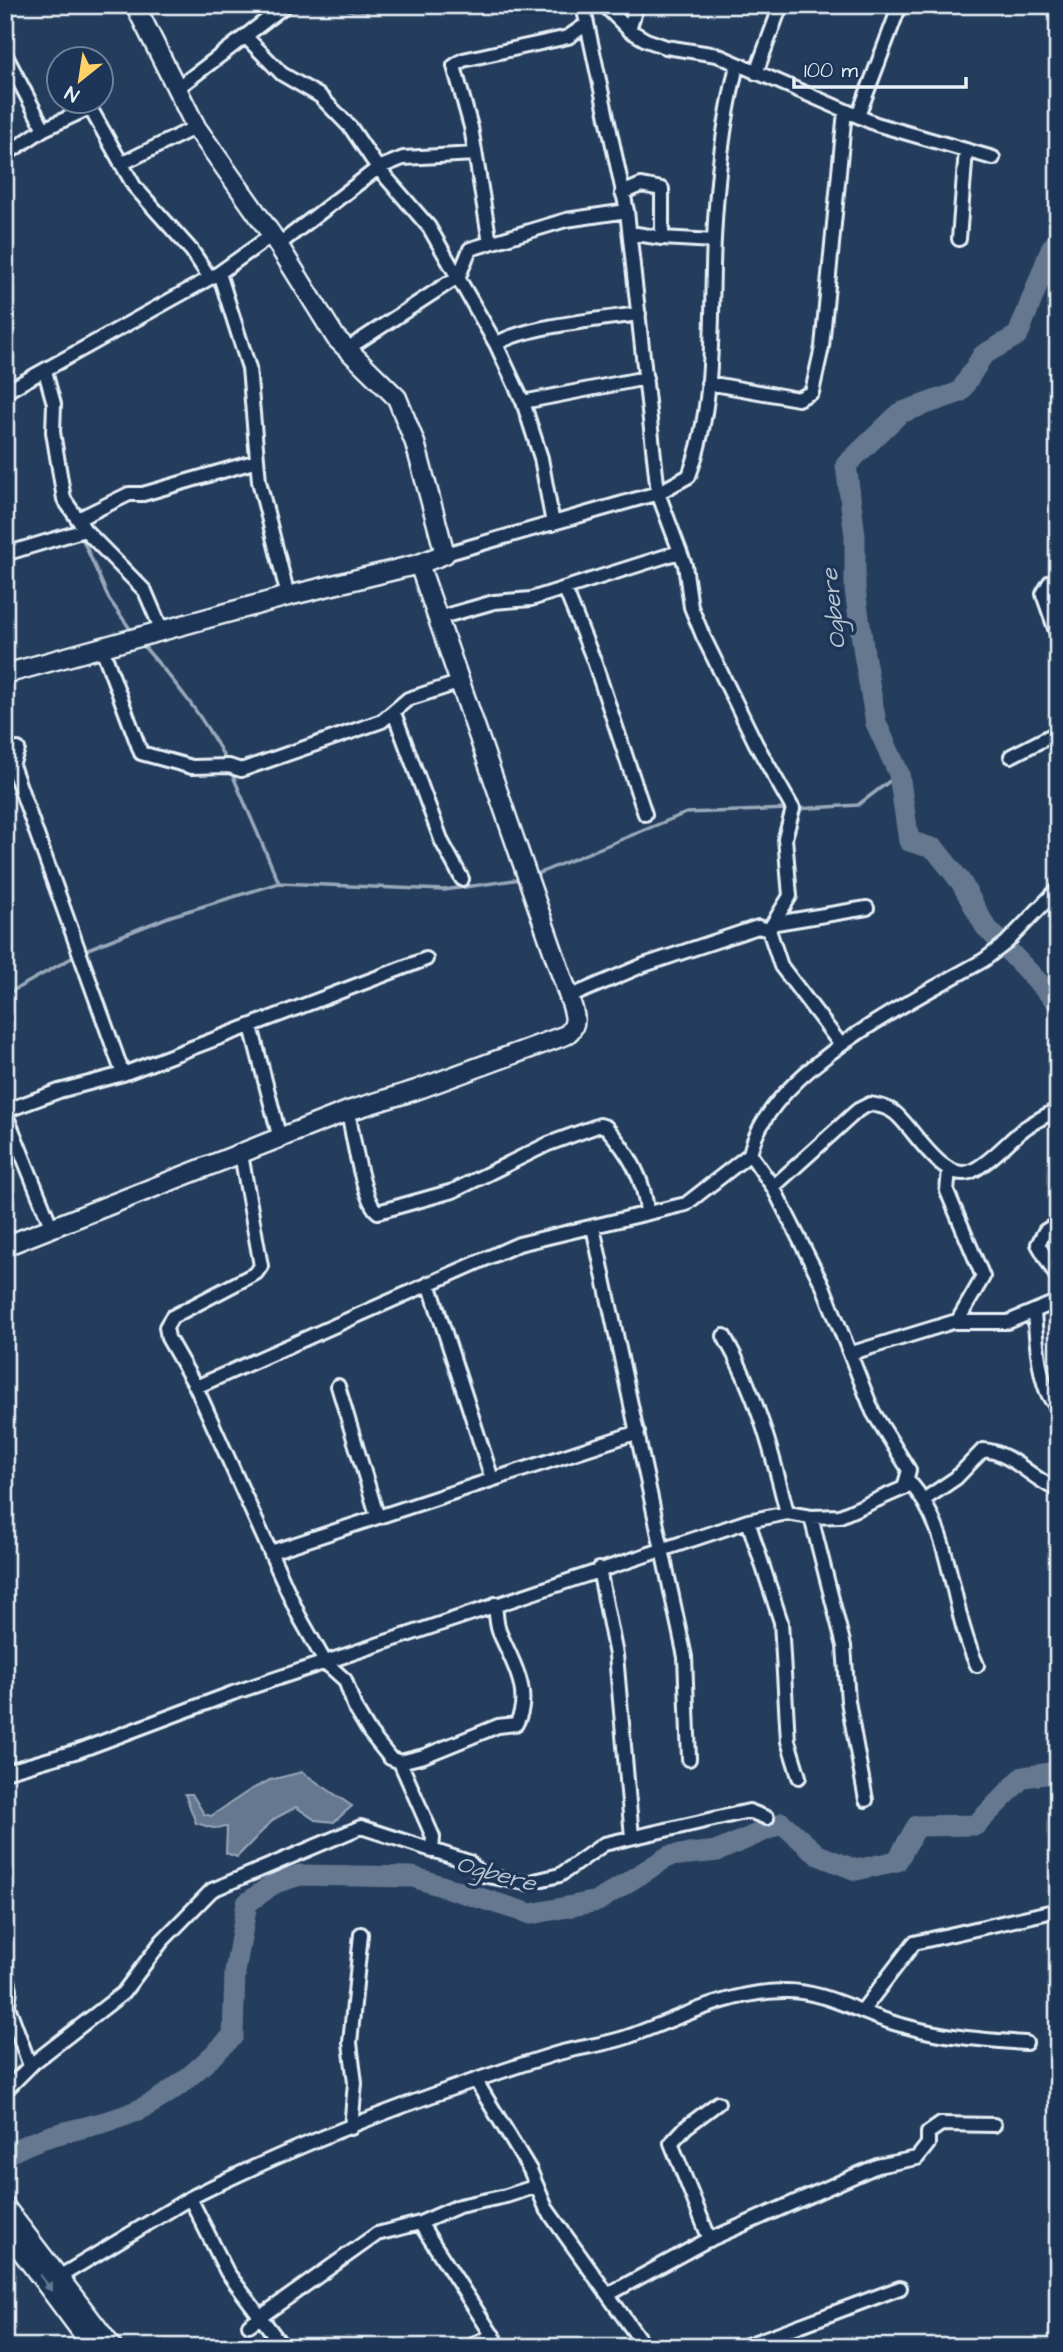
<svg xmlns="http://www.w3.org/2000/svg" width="1063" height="2352" font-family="'Architects Daughter',sans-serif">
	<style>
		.green { fill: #3e5472; stroke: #93a2b5; stroke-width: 2 }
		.water { fill: #657890; stroke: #99a8ba; stroke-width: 2 }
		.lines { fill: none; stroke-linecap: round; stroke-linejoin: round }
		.stream { stroke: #99a8ba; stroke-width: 3.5 }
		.river { stroke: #657890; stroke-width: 21 }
		.street-casing { stroke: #e8f1f8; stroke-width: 18 }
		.secondary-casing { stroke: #e8f1f8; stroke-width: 23 }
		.street { stroke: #1d3557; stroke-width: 12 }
		.secondary { stroke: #1d3557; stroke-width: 18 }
		.oneway { fill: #64778f }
		.labels { text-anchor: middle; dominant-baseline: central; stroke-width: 7; stroke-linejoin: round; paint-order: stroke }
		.water-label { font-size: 24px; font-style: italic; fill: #b4c1ce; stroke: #1d3557 }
	</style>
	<rect width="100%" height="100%" fill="#253d5d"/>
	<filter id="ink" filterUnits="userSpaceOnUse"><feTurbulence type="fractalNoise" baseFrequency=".0143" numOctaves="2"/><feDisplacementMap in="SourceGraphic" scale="14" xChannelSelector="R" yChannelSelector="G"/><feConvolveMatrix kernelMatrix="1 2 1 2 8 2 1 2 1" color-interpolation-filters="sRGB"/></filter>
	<g filter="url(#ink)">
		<!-- green -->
		<path class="green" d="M 334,5 L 371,5 L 368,12 L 355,13 Z"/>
		<!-- water -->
		<path class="water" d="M 302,1772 L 352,1806 L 334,1822 L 315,1820 L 296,1807 L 274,1819 L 237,1857 L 226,1853 L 227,1827 L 213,1828 L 196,1823 L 185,1794 L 192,1794 L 204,1814 L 211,1816 L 250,1790 L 270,1780 Z"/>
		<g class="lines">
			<!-- stream -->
			<path class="stream" d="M 83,540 L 109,599 L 133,633
				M 140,642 C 176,683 201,713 227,762
				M 230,769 L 279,883
				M 796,809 L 858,805 L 899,774
				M 532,876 L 686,813 L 789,809
				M 83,951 L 171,916 L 279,883 L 444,890 L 521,879
				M 5,995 L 77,955"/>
			<!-- river -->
			<path class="river" d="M 1058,242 L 1052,247 L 1018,335 L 983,355 L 960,392 L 900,413 L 846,465 L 855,536 L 855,589 L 864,654 L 876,723 L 899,774 L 909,841 L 935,849 L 961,882 L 985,926 L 1058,1003
				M 5,2156 C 47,2130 87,2131 129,2114 C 170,2098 201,2067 233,2036 L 235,1972 L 247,1903 L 275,1883 L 300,1875 L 413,1877 L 531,1914 L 598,1901 L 669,1856 L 718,1851 L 782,1823 L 818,1855 L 856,1870 L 897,1861 L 917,1826 L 976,1825 L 1023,1777 L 1058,1772"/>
			<defs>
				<path id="street" d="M 583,5 L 627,211 L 658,493 L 685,565 L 691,607 L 703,636 L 756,744 L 793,809 L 785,838 L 790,896 L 769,930
					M 604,5 L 629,30 L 646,40 L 666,47 L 717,55 L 876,124 L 993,158
					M 629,30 L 637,5
					M 246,37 L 282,74 L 320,96 L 351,128 L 378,168 L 429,227 L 496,344 L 523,402 L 541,458 L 553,524
					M 5,54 L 44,129
					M 756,73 L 781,5
					M 175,90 L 286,5
					M 858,116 L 900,5
					M 5,155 L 44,129 L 87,109 L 93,113 L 134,186 L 192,251 L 210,278
					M 121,164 L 196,127
					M 622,193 L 641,185 L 662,189 L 662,238
					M 630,233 L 662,238 L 714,241
					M 959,239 L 966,150
					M 490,243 L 471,127 L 454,66 L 463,60 L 568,37 L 587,24
					M 278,245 L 378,168 L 403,158 L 475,154
					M 219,273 L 249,368 L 259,481 L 288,596
					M 496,344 C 525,326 603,319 639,314
					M 347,349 L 459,276 L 470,249 L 566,220 L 627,211
					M 45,371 L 54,404 L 53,432 L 64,499 L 85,530 L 145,591 L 162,631
					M 708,383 L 798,399 L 812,392 L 822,347 L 845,111
					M 5,392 L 219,273 L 272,235
					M 523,402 L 646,378
					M 78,519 L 129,494 L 143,494 L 257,461
					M 5,554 L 85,530
					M 445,554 L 658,493 L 689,476 C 717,400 710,319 714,239 C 717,177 723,125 737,65
					M 1058,578 L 1050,582 L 1043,594 L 1058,637
					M 565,589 L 594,661 L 645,814
					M 438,618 L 494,602 L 531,599 L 679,552
					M 102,648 L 141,753 L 192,767 L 229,766 L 241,770 L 382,721 L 408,699 L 461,682
					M 394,713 L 442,842 L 462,879
					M 18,749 L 12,765 L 123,1074
					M 1011,756 L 1058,732
					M 776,923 L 867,908
					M 569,997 L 644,965 L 758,927 L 769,930 L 781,966 L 841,1045
					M 251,1026 L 280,1139
					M 5,1111 L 59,1091 L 123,1074 L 426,959
					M 348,1111 C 352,1131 363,1203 378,1212 L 453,1191 L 548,1144 L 600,1125 L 606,1127 C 628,1152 645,1179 647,1213
					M 5,1112 L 51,1226
					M 241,1154 L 261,1266 L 256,1273 L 172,1317 L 166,1327 L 168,1338 L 196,1387 L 299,1616 L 325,1662 L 345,1680 L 355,1708 L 370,1733 L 390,1758 L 400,1762 L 424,1756 L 498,1726 L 516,1724 C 534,1693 510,1658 499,1631 C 496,1622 496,1612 495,1604
					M 949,1170 L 947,1191 L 983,1277 L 957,1322
					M 773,1187 L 858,1110 L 870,1104 C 880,1106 887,1107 895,1113 C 914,1128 944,1187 974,1170 C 993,1160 1008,1141 1025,1128 C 1035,1121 1047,1115 1058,1109
					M 1058,1223 L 1045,1231 L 1038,1244 L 1058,1279
					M 593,1227 L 685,1657 L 689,1759
					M 429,1283 L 492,1479
					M 1034,1313 C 1036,1334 1039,1397 1058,1406
					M 724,1336 C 756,1392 772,1451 787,1513
					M 852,1353 L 953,1322 L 1008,1322 L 1058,1301
					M 338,1386 L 377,1515
					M 196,1387 L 519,1244 L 686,1204 L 750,1154 C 768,1070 914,1000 984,960 L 1006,943 L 1058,889
					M 908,1480 C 955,1533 948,1604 977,1665
					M 925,1499 L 956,1478 L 983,1450 C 1011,1452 1032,1479 1058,1490
					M 811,1517 L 844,1646 L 848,1701 L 866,1800
					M 748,1521 L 781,1622 L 788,1741 L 799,1777
					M 271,1552 L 638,1432
					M 599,1569 L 616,1655 L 632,1837
					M 400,1762 L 433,1837 L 432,1851
					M 5,1772 L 78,1751 L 233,1693 L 748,1521 L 787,1513 L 811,1517 L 840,1516 L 904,1488 L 909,1470 L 873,1412 L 823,1286 L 773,1187 L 750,1154
					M 6,1972 L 10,1989 L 8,2006 L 30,2066
					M 862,2011 L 914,1943 L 1058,1910
					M 476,2081 L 530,2170 L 546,2208 L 645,2347
					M 5,2091 L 33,2063 L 123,1993 L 162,1941 L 212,1890 L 361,1827 L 469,1862 L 482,1875 L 526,1883 L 560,1875 L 604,1844 L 749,1811 L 767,1818
					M 351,2128 L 355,2083 L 350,2043 L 361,1934
					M 190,2198 C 306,2139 431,2093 555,2054 C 579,2047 604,2045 627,2037 C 680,2018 727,1992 784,1991 C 825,1990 862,2015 901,2025 C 942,2037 984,2040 1026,2043
					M 420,2223 L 500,2347
					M 710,2240 L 671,2143 L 686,2127 L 718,2103
					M 59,2277 L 190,2198 L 227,2272 L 283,2347
					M 609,2294 L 704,2242 L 786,2206 L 877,2166 L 917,2158 L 928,2144 L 928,2133 L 941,2124 L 994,2125
					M 249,2325 L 377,2234 L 420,2223 L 459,2206 L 506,2196 L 537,2186
					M 469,2347 L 493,2335
					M 742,2347 L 900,2288"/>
				<path id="secondary" d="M 5,674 L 288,596 L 419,564 L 445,554 L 415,443 L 397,398 L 336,338 L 272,235 L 196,127 L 135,5
					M 5,1246 L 348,1111 L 416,1090 L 566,1035 C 580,1024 574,1012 569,997 L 419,564
					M 5,2207 L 112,2347
					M 5,2229 L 93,2347"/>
			</defs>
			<!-- street casing -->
			<use href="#street" class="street-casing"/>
			<!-- secondary casing -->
			<use href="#secondary" class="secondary-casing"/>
			<!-- street -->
			<use href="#street" class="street"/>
			<!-- secondary -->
			<use href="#secondary" class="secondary"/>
		</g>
		<!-- one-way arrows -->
		<defs><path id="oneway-solid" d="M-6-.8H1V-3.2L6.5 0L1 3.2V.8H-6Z" transform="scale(1.75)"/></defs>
		<use class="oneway" href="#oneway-solid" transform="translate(46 2283) rotate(53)"/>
	</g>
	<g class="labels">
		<!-- water labels -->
		<g class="water-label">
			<text transform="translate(834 609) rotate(-96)">Ogbere</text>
			<text transform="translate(496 1874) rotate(15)">Ogbere</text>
		</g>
	</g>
	<!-- margin -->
	<rect width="1063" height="2352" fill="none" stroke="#1d3557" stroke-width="28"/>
	<rect x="14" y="14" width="1035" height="2324" fill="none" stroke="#e8f1f8" stroke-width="2.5" filter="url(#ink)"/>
	<!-- north arrow -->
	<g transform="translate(80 80) rotate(210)"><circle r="33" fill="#1d3557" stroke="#6e8097" stroke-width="2"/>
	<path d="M0-5L12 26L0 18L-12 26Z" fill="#ffd166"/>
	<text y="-10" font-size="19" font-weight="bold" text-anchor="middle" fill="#e8f1f8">N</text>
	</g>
	<!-- scale -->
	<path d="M794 77v10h172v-10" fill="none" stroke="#e8f1f8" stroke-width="3.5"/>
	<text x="804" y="77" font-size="21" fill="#e8f1f8" stroke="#1d3557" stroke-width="5" paint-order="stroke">100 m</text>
</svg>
